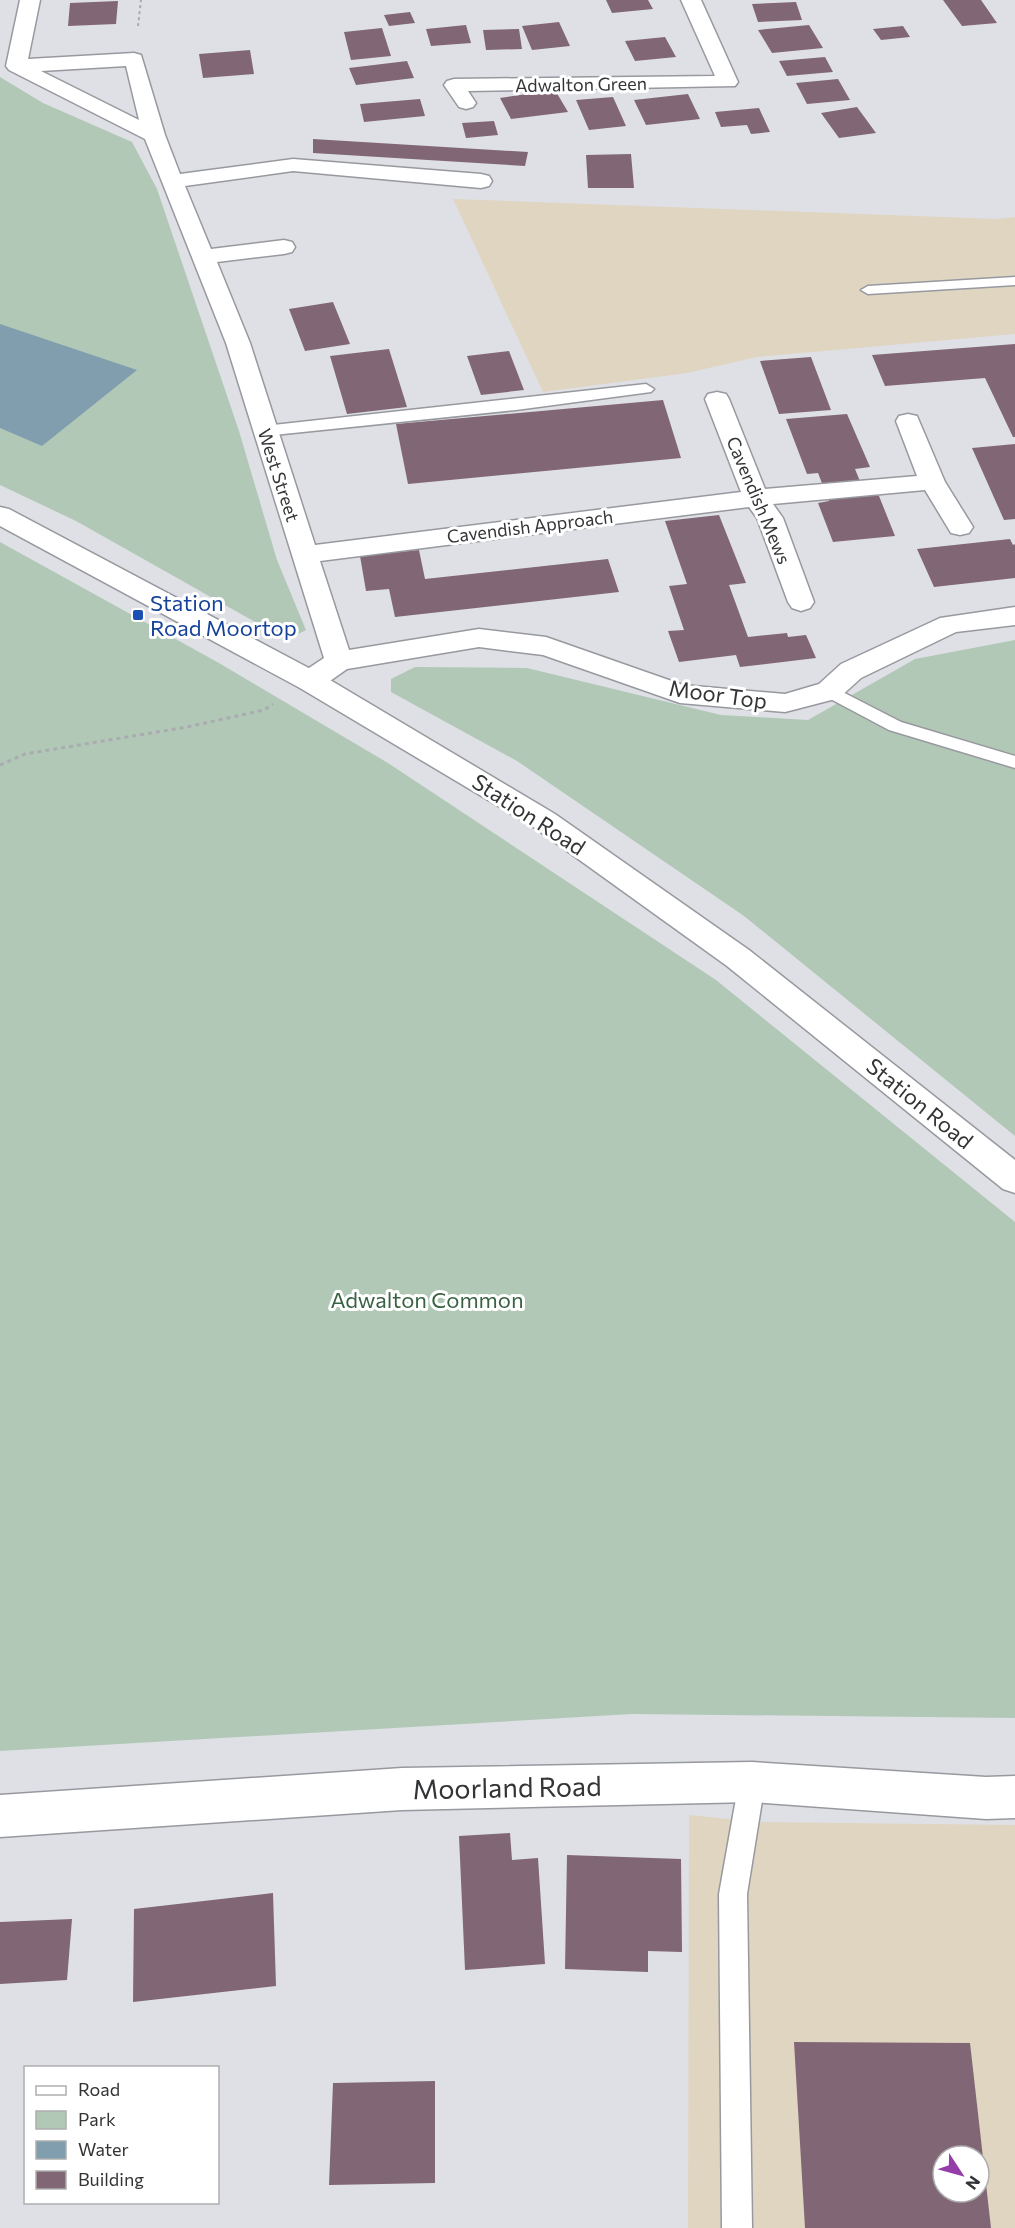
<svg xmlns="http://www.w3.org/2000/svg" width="1015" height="2228" font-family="Commissioner,sans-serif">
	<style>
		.commercial { fill: #e0d5c1; fill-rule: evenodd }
		.green { fill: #b2c8b6 }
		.water { fill: #819eaf }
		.building { fill: #816675; fill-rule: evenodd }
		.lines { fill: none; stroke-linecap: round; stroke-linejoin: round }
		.lane-casing { stroke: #97999f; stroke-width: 3 }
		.street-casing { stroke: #97999f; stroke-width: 3 }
		.secondary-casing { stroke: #97999f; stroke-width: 3 }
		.path-far1 { stroke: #a9abb0; stroke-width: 2; stroke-dasharray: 3 3; stroke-linecap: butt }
		.path { stroke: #a9abb0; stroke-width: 3; stroke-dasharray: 4 4; stroke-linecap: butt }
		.lane { fill: #fff; fill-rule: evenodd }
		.street { fill: #fff; fill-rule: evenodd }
		.secondary { fill: #fff; fill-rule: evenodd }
		.transit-dot { fill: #1a4fb4; stroke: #fff; stroke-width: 2 }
		.labels { text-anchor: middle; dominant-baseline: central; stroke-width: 6; stroke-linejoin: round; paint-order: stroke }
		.far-street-label { font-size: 18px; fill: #333436; stroke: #fff }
		.transit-label { font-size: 22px; fill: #164399; stroke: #fff; text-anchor: start }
		.street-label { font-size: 22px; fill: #333436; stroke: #fff }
		.park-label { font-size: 22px; fill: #386242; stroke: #fff }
		.near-street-label { font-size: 27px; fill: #333436; stroke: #fff }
	</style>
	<rect width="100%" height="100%" fill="#dee0e6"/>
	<!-- commercial -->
	<path class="commercial" d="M 453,199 L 997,219 L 1015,217 L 1015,334 L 757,357 L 687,373 L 543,392 Z
		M 689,1815 L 760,1822 L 1015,1825 L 1015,2228 L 688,2228 ZM 943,2156 L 979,2156 L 979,2192 L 943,2192 Z"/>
	<!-- green -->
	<path class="green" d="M 0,77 L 43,103 L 132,142 L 157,189 L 239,431 L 277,560 L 306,630 L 287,640 L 76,521 L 0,485 Z
		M 0,542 L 219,663 L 388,763 L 716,980 L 1015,1222 L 1015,1718 L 632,1714 L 0,1751 Z
		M 1015,640 L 1015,1136 L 744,916 L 517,761 L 391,692 L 391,679 L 415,667 L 527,668 L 721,715 L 808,720 L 915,659 Z"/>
	<!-- water -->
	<path class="water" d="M 0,324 L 137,370 L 42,446 L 0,428 Z"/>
	<!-- building -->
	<path class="building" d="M 606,0 L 648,0 L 653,9 L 612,13 Z
		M 943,0 L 981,0 L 997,23 L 962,26 Z
		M 118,1 L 116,24 L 68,26 L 70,3 Z
		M 796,2 L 802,20 L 758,22 L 752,4 Z
		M 410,12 L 415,23 L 389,26 L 384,15 Z
		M 559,22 L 570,46 L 532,50 L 522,26 Z
		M 466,25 L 471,43 L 431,46 L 426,29 Z
		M 809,25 L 823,48 L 772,53 L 758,30 Z
		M 903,26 L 910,37 L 881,40 L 873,29 Z
		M 382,28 L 391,56 L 351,60 L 344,32 Z
		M 519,29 L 522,49 L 486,50 L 483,30 Z
		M 665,37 L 676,57 L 635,61 L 625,41 Z
		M 250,50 L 254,74 L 203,78 L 199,54 Z
		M 825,57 L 833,72 L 787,76 L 779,61 Z
		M 407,61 L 414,78 L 356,85 L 349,68 Z
		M 838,79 L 850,100 L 807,104 L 796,83 Z
		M 555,90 L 568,112 L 511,119 L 500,98 Z
		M 688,94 L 700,119 L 646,125 L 634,100 Z
		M 613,97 L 626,126 L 589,130 L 576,100 Z
		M 420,99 L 425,116 L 364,122 L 360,104 Z
		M 857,107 L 876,133 L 839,138 L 821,113 Z
		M 759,108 L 770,132 L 751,134 L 747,125 L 721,127 L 715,112 Z
		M 494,121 L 498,135 L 466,138 L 462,123 Z
		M 313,139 L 528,152 L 525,166 L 313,153 Z
		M 631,154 L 634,188 L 588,188 L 586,155 Z
		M 333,302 L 350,344 L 305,351 L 289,309 Z
		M 1015,344 L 1015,437 L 1013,437 L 985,378 L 885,386 L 872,355 Z
		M 389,349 L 407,407 L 347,414 L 330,356 Z
		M 509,351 L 524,390 L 481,395 L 467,356 Z
		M 811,357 L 831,410 L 779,414 L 760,361 Z
		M 663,400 L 681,458 L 408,484 L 396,424 Z
		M 847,414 L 870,467 L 855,469 L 866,496 L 879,496 L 895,536 L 833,542 L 818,503 L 829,501 L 818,473 L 807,474 L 786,419 Z
		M 1015,444 L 1015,519 L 1004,520 L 972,448 Z
		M 719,515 L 746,583 L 729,585 L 748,637 L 787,633 L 788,637 L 806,635 L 816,658 L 740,667 L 736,655 L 679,662 L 668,631 L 684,630 L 669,586 L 687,584 L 665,521 Z
		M 1010,539 L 1013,545 L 1015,544 L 1015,578 L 934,587 L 917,549 Z
		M 419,550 L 425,579 L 608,559 L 619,592 L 395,617 L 389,589 L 366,591 L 360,556 Z
		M 510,1833 L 512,1860 L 538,1858 L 545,1964 L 465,1970 L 459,1836 Z
		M 567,1855 L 681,1859 L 682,1952 L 648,1951 L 648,1972 L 565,1969 Z
		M 273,1893 L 276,1986 L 133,2002 L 134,1909 Z
		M 72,1919 L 67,1980 L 0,1984 L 0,1922 Z
		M 794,2042 L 970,2043 L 991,2228 L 805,2228 ZM 943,2156 L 979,2156 L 979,2192 L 943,2192 Z
		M 435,2081 L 435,2183 L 329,2185 L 333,2083 Z"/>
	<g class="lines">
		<defs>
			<path id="lane" d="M 1015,277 L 1015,285 L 868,294 L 861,290 L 868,286 Z
				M 646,384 L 654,389 L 651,392 L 516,410 L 264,436 L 256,431 L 264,426 Z
				M 829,685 L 901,722 L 1015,756 L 1015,768 L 889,730 L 823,695 L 820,691 L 823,687 Z
				M 752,1769 L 761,1773 L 765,1782 L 747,1894 L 752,2228 L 722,2228 L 719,1894 L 739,1782 L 743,1773 Z"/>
			<path id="street" d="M 20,0 L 40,0 L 28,59 L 134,53 L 141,55 L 165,135 L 180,174 L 293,159 L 481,174 L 489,176 L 492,181 L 489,186 L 481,188 L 293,171 L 185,186 L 211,249 L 284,240 L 292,242 L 295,247 L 292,252 L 284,254 L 217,262 L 250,343 L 315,545 L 741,492 L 705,399 L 708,394 L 717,392 L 726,394 L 729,399 L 765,489 L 917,476 L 896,421 L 899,416 L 908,414 L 917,416 L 945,482 L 973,527 L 969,533 L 960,535 L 951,533 L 925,490 L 773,504 L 783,518 L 814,602 L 810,608 L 801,611 L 792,608 L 788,602 L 757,518 L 749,507 L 320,561 L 349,650 L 479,629 L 546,637 L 683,685 L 785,694 L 819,684 L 841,664 L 940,618 L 1015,607 L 1015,625 L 956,632 L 861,678 L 839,698 L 785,712 L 680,703 L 543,655 L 479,647 L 347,669 L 320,688 L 310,690 L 300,688 L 296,681 L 300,674 L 324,658 L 226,343 L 145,139 L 9,70 L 6,66 ZM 126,66 L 139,120 L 41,71 Z
				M 681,0 L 701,0 L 738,82 L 735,86 L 468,91 L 476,103 L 473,107 L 466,109 L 459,107 L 444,85 L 447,81 L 454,79 L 715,76 Z"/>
			<path id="secondary" d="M 0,507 L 9,509 L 320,674 L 555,814 L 749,950 L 1015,1160 L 1015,1193 L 1003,1189 L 727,966 L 535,828 L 300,688 L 0,526 Z
				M 752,1762 L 986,1777 L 1015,1776 L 1015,1818 L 986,1819 L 752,1802 L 402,1810 L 0,1837 L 0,1795 L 402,1768 Z"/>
		</defs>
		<!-- lane casing -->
		<use href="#lane" class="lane-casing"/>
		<!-- street casing -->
		<use href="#street" class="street-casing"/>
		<!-- secondary casing -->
		<use href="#secondary" class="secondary-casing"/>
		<!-- path-far1 -->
		<path class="path-far1" d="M 138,26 L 141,0"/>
		<!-- path -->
		<path class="path" d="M 0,765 L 25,754 L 187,727 L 264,710 L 273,704"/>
		<!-- lane -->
		<use href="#lane" class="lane"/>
		<!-- street -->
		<use href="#street" class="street"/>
		<!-- secondary -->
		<use href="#secondary" class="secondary"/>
	</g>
	<!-- markers -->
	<rect class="transit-dot" x="132" y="609" width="12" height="12" rx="3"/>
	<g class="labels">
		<!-- far-street labels -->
		<g class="far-street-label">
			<text transform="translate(581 84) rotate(-1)">Adwalton Green</text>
			<text transform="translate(279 475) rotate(72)">West Street</text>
			<text transform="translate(759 500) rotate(67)">Cavendish Mews</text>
			<text transform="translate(530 526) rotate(-7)">Cavendish Approach</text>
		</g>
		<!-- transit labels -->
		<g class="transit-label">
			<text x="150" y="602">Station<tspan x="150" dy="25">Road Moortop</tspan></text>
		</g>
		<!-- street labels -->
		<g class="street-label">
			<text transform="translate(718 694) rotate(8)">Moor Top</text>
			<text transform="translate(529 814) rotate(33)">Station Road</text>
			<text transform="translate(920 1103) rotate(39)">Station Road</text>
		</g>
		<!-- park labels -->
		<g class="park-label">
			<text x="427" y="1299">Adwalton Common</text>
		</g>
		<!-- near-street labels -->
		<g class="near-street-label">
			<text transform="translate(507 1787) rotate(-1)">Moorland Road</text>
		</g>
	</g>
	<!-- legend -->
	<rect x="24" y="2066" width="195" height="138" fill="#ffffff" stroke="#adaeaf" stroke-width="1.5"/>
	<rect x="36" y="2086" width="30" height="9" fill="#ffffff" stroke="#adaeaf" stroke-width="1.5"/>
	<text x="78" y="2096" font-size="18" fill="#333436">Road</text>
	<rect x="36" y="2111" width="30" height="18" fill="#b2c8b6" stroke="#adaeaf" stroke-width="1.5"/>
	<text x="78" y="2126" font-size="18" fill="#333436">Park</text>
	<rect x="36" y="2141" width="30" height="18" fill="#819eaf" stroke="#adaeaf" stroke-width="1.5"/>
	<text x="78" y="2156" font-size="18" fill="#333436">Water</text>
	<rect x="36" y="2171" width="30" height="18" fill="#816675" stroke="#adaeaf" stroke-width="1.5"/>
	<text x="78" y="2186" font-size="18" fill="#333436">Building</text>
	<!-- north arrow -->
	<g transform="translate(961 2174) rotate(126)"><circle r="28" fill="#ffffff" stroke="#adaeaf" stroke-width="1.5"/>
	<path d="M0-4.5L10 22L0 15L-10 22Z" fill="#953da9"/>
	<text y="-9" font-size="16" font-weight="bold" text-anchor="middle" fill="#333436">N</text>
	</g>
</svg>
